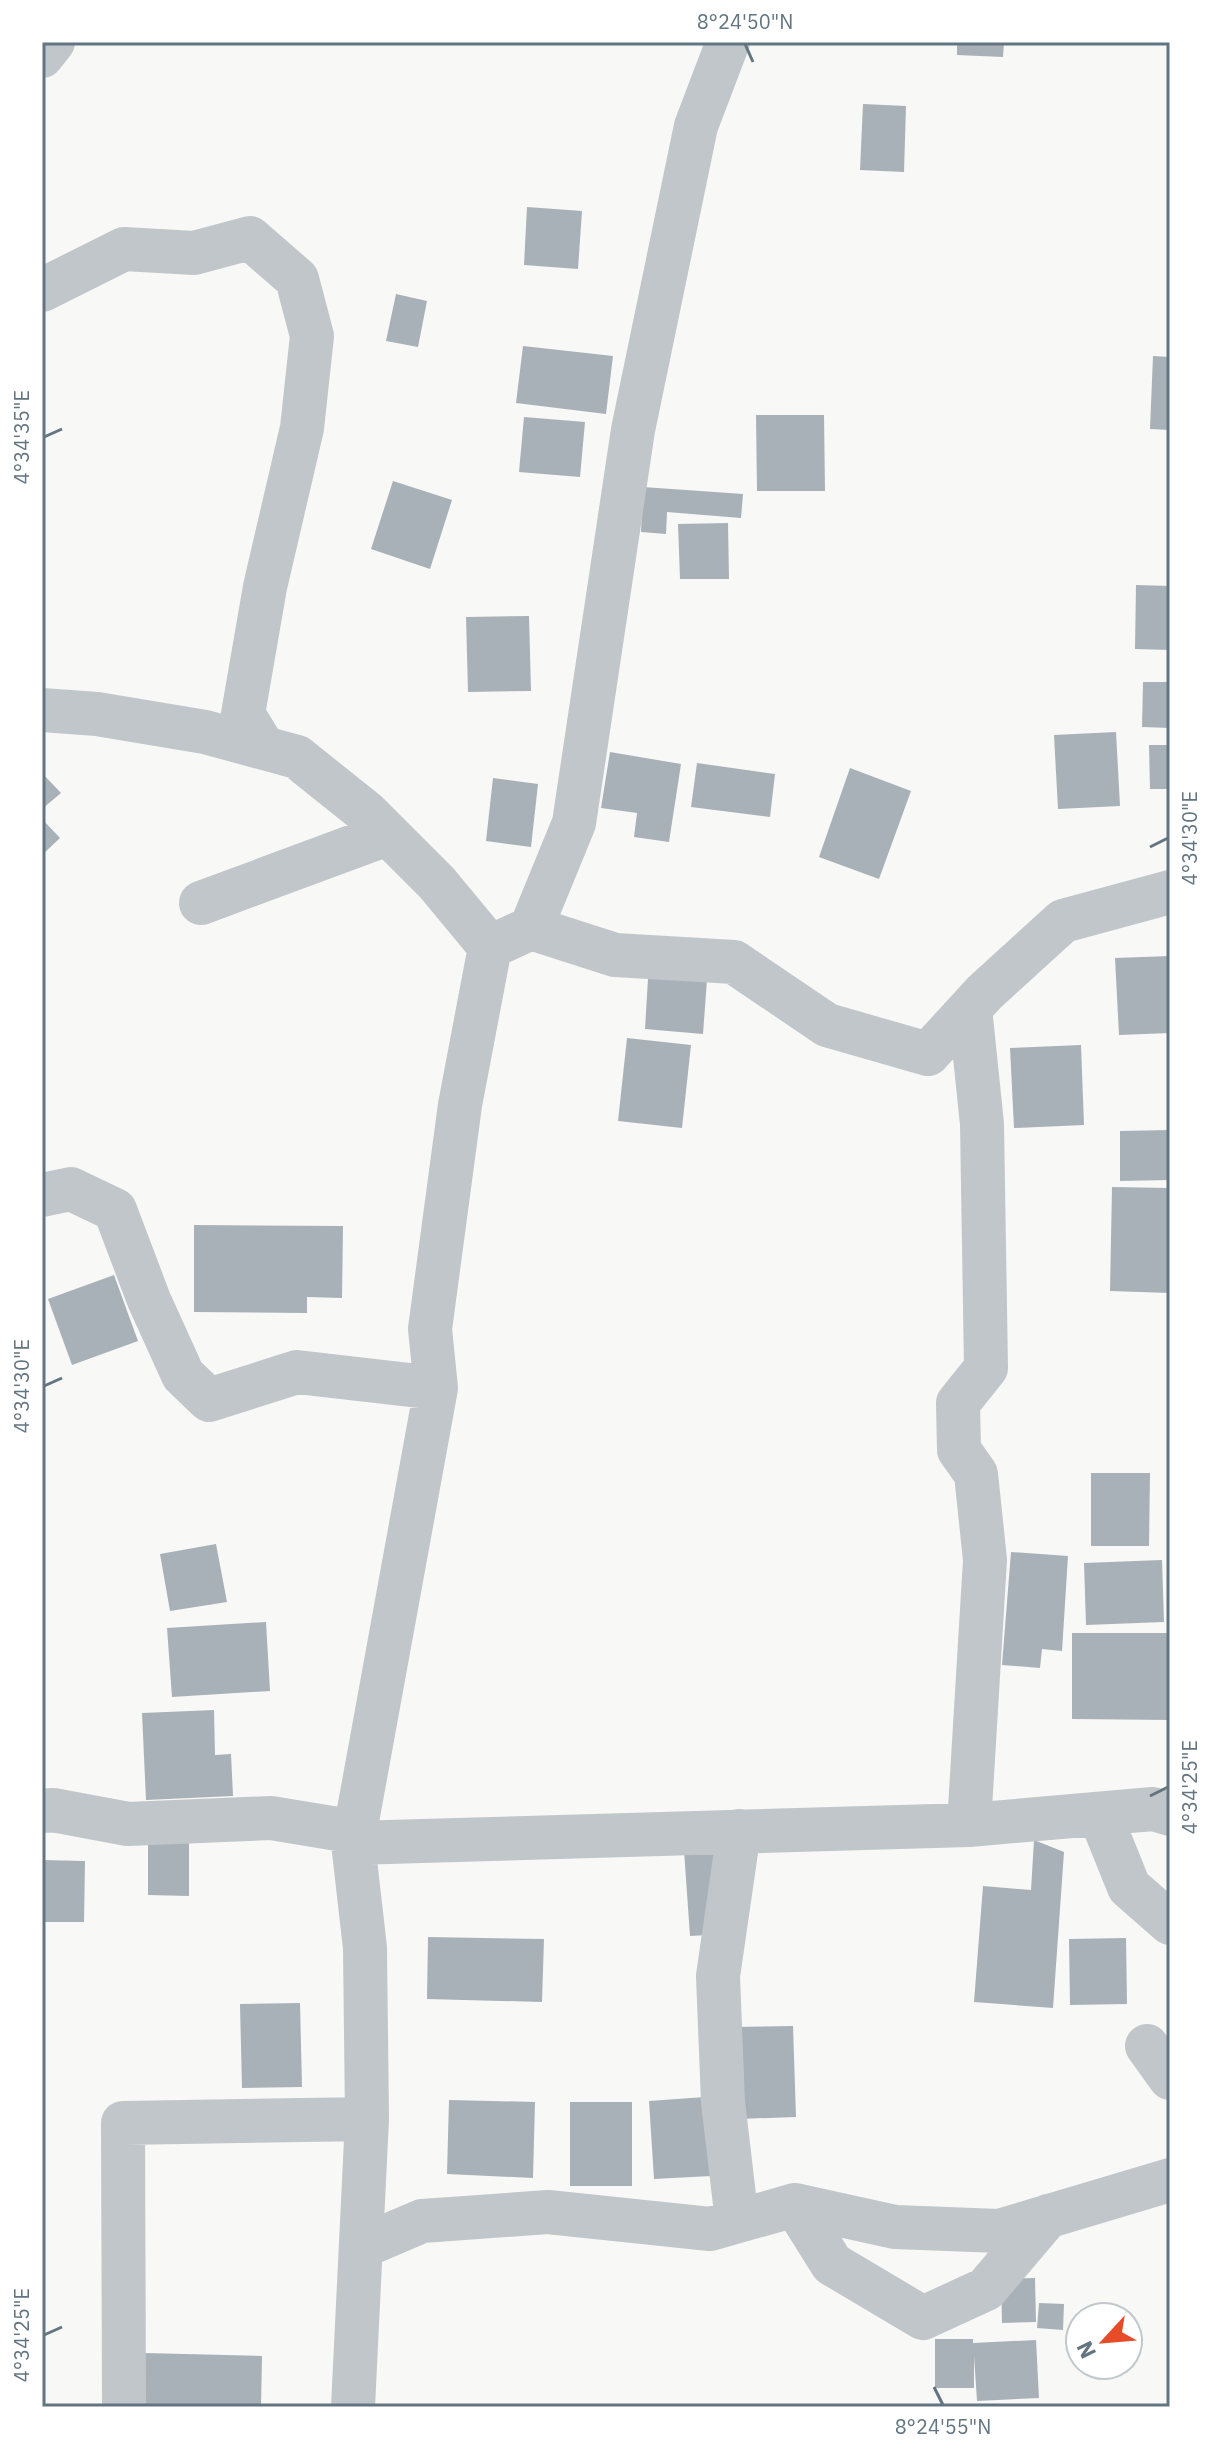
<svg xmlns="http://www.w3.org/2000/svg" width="1212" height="2449" font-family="'IBM Plex Sans',sans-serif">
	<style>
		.building { fill: #a8b1b7 }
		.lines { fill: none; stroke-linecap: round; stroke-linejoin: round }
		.minor { stroke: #c1c6ca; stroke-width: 44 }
		.ticks { fill: none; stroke: #637581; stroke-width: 3 }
		.neatline { fill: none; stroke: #637581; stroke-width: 3 }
		.ticks-label { font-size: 20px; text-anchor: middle; fill: #637581 }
	</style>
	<rect width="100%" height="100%" fill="#f8f8f6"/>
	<!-- building -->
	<path class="building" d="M 957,42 L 1004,42 L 1003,57 L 957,55 Z
		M 863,104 L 906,106 L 904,172 L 860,170 Z
		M 527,207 L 582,211 L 578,269 L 524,265 Z
		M 396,294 L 427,301 L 418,347 L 386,341 Z
		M 523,346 L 613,356 L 606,414 L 516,403 Z
		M 1153,356 L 1170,357 L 1170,430 L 1150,429 Z
		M 756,415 L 824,415 L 825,491 L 757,491 Z
		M 524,417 L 585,422 L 580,477 L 519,472 Z
		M 393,481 L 452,500 L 430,569 L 371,549 Z
		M 643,487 L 743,494 L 741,518 L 667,512 L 666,534 L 641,532 Z
		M 728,523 L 729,579 L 680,579 L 678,524 Z
		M 1136,585 L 1170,586 L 1170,650 L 1135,649 Z
		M 529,616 L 531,691 L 468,692 L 466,617 Z
		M 1143,682 L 1170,682 L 1170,728 L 1142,727 Z
		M 1116,732 L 1120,806 L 1058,809 L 1054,735 Z
		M 1149,745 L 1170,745 L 1170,789 L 1150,789 Z
		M 610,752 L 681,764 L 669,842 L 634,837 L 637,813 L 601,808 Z
		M 697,763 L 775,774 L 770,817 L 691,807 Z
		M 850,768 L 911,791 L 879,879 L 819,857 Z
		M 42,773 L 61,793 L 42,809 Z
		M 493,778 L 538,784 L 531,847 L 486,841 Z
		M 42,819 L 60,838 L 42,855 Z
		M 1170,956 L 1170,1033 L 1119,1035 L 1115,958 Z
		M 649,962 L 708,966 L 703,1034 L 645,1029 Z
		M 627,1038 L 691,1045 L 682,1128 L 618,1121 Z
		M 1081,1045 L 1084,1125 L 1014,1128 L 1010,1048 Z
		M 1170,1130 L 1170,1180 L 1120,1181 L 1120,1131 Z
		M 1112,1187 L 1170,1188 L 1170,1293 L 1110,1291 Z
		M 194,1225 L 343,1226 L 342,1298 L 307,1297 L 307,1313 L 194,1312 Z
		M 114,1275 L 138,1341 L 72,1365 L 48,1299 Z
		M 1091,1473 L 1150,1473 L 1149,1546 L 1091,1546 Z
		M 216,1544 L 227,1602 L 170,1611 L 160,1554 Z
		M 1011,1552 L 1068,1556 L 1062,1651 L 1042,1649 L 1040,1668 L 1002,1665 Z
		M 1162,1560 L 1164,1622 L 1086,1625 L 1084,1563 Z
		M 266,1622 L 270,1691 L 172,1697 L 167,1628 Z
		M 1072,1633 L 1170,1633 L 1170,1720 L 1072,1719 Z
		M 214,1710 L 215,1755 L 231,1754 L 233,1796 L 146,1800 L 142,1713 Z
		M 189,1827 L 189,1896 L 148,1895 L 148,1828 Z
		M 1034,1840 L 1064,1852 L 1053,2008 L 974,2002 L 983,1886 L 1031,1890 Z
		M 719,1848 L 725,1934 L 690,1936 L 684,1850 Z
		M 42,1860 L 85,1861 L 84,1922 L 42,1922 Z
		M 428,1937 L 544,1939 L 542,2002 L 427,1999 Z
		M 1126,1938 L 1127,2004 L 1070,2005 L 1069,1939 Z
		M 300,2003 L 302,2087 L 242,2088 L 240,2004 Z
		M 793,2026 L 796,2117 L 737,2119 L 734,2027 Z
		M 705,2097 L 711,2176 L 654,2179 L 649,2101 Z
		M 449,2100 L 535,2102 L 533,2178 L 447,2174 Z
		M 570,2102 L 632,2102 L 632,2186 L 570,2186 Z
		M 1035,2278 L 1036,2322 L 1002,2323 L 1001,2279 Z
		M 1039,2303 L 1064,2304 L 1063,2330 L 1037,2328 Z
		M 935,2339 L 973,2339 L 973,2343 L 1036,2340 L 1039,2398 L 977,2401 L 974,2356 L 974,2388 L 935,2388 Z
		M 144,2353 L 262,2356 L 261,2407 L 142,2407 Z"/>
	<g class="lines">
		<!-- minor -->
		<path class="minor" d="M 42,56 L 53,42
			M 42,290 L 124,249 L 194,253 L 250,238 L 297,279 L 312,336 L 302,428 L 265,587 L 243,714 L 263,747
			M 42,710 L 97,714 L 205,732 L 297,757 L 367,813 L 437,883 L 490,947 L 460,1105 L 430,1329 L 436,1388 L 353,1843 L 365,1948 L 367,2119 L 353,2407
			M 201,903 L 387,834
			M 531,928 L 615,955 L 734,962 L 827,1025 L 928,1054 L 985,992 L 1063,921 L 1170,892
			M 490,947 L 531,928 L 574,823 L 633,430 L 696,126 L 728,42
			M 42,1195 L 71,1189 L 115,1210 L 149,1300 L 183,1375 L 209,1400 L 297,1372 L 436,1388
			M 42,1811 L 53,1810 L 128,1824 L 271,1818 L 356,1832
			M 1100,1815 L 1129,1887 L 1170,1923
			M 969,1825 L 985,1560 L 976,1474 L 959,1450 L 958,1403 L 986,1368 L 982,1124 L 970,1008
			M 353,1843 L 969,1825 L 1153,1809 L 1170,1814
			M 1147,2046 L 1170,2078
			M 795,2205 L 832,2264 L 923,2318 L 986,2289 L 1048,2216
			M 737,2221 L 723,2102 L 718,1976 L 739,1831
			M 361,2247 L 422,2221 L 548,2212 L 710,2229 L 795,2205 L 895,2227 L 999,2231 L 1170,2180
			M 124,2407 L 123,2123 L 367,2119"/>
	</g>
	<!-- ticks -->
	<path class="ticks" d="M 745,44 L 753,62M 44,437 L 62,429M 1150,847 L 1168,838M 44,1386 L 62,1378M 1150,1796 L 1168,1787M 44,2335 L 62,2327M 934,2387 L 943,2405"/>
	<!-- border -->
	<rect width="1212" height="2449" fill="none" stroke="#ffffff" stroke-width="88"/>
	<!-- north arrow -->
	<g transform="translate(1104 2341) rotate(244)"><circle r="38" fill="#ffffff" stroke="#c1c8cd" stroke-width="2"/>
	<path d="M0-6L14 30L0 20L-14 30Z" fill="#e64c28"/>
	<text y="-12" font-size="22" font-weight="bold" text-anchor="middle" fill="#637581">N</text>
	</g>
	<rect x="44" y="44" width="1124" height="2361" class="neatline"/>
	<g class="ticks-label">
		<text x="745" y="29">8°24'50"N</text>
		<text transform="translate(22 437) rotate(-90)" y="7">4°34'35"E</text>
		<text transform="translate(1190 838) rotate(-90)" y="7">4°34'30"E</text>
		<text transform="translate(22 1386) rotate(-90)" y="7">4°34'30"E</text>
		<text transform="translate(1190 1787) rotate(-90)" y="7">4°34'25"E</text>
		<text transform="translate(22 2335) rotate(-90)" y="7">4°34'25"E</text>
		<text x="943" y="2434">8°24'55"N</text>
	</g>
</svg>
